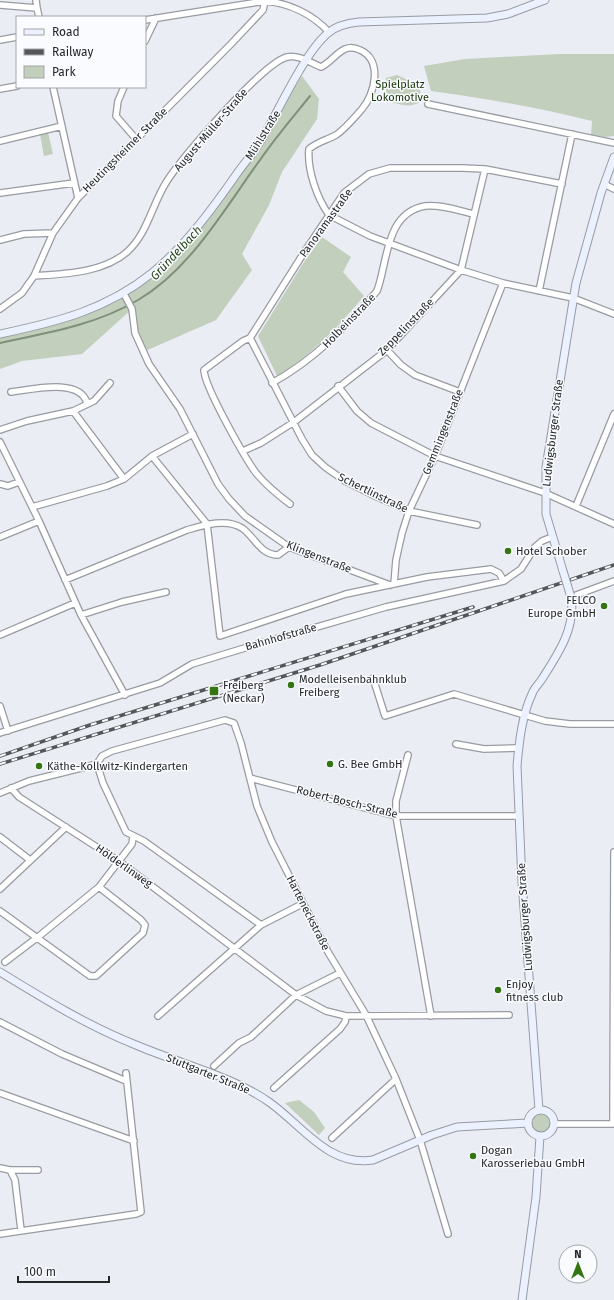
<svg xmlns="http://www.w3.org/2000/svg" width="614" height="1300" font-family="'Fira Sans',sans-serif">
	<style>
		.green { fill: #c1cfbc }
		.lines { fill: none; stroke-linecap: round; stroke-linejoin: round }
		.stream { stroke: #7e8f7a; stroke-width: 2 }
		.street-casing { stroke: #989ba1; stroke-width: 8 }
		.secondary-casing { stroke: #989ba1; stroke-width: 9 }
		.street { stroke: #fff; stroke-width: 5.5 }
		.secondary { stroke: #ebf1ff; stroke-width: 7 }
		.rail-casing { stroke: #545659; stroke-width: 3.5 }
		.rail { stroke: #f9fbff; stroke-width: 2; stroke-dasharray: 6; stroke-linecap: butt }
		.secondary-bridge-casing { stroke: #989ba1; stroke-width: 9; stroke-linecap: butt }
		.secondary-bridge { stroke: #ebf1ff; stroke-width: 7 }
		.poi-dot { fill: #347512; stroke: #f9fbff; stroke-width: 1.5 }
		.labels { text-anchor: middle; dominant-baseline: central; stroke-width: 3; stroke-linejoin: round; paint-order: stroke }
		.park-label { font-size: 11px; fill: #173608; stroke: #f9fbff }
		.street-label { font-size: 11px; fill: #262729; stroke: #f9fbff }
		.poi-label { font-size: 11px; fill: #262729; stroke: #f9fbff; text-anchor: start }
		.water-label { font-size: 12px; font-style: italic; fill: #1f3f12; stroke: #f9fbff }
	</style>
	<rect width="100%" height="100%" fill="#eaedf4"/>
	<!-- green -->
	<path class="green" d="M 559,54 L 614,54 L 614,136 L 606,137 L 591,135 L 592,121 C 539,108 485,98 431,91 L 424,66 L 465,59 Z
		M 397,75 L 410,81 L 420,90 L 420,102 C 411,108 399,105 389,101 L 386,92 L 386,78 Z
		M 302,76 L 319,99 L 317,119 L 282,172 L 269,205 L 242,254 L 252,270 L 216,320 L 143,352 L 132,309 L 82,354 L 22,361 L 0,369 L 0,334 L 102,305 L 174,253 L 263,137 Z
		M 48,132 L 53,154 L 44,156 L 40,134 Z
		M 322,237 L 351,257 L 343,272 L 364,296 C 339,326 311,356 277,376 L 258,336 L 304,262 Z
		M 299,1100 L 314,1112 L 325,1128 L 319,1135 L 285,1103 Z
		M531 1124a10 10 0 1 1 20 0a10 10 0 1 1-20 0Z"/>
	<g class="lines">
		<!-- stream -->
		<path class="stream" d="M 0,343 C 47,333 96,325 138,300 C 190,270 225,208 260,160 C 275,138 293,117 310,96"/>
		<defs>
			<path id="street" d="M 36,0 L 37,8
				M 0,5 L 37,8 L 39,17
				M 145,20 L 265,1 C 289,3 312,14 329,32
				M 0,40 L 17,37
				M 145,41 L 156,18
				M 53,87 L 78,198
				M 124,87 L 118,101 L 116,116 L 136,139
				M 0,89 L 17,86
				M 428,104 L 614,143
				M 0,141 L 62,126
				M 604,184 L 614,189
				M 0,193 L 74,183
				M 329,215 L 370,236 L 461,270 L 503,283 L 573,298 L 614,314
				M 0,240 L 24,234 L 53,233
				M 34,276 C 64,274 103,273 127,252 C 148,233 152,204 167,181 C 182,157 263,63 287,57 C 298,54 311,63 321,67 C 330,63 336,53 345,49 C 350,47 356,48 360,50 C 383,60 375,94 362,109 C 355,117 345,129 336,135 C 327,140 317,142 309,149 C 307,170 317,198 329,215
				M 539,291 L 572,134
				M 124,294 L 132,309 L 135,333 L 149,364 L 180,409 L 218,484 L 229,499 L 245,516 L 289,547 L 390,585
				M 0,309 L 22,293 L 34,276 L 53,233 L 78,198 L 231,44 L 263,10 L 265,1
				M 250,338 L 302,439 L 312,455 L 325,467 L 345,481 L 373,495 L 409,511 L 477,525
				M 387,350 L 401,365 L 415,375 L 460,392
				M 272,383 C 314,360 346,327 377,291 C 388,262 385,213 425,206 C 441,204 459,211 474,214
				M 338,386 L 357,411 L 371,423 L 435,456 L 545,493 L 614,524
				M 11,392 C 30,390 80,377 87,403
				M 73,411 L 124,479
				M 0,430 L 27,421 L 73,411 L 94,401 L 110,383
				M 0,442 L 39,521 L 81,615 L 125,695
				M 243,451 L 261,443 L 294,422 L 387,350 L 461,270 L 485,169
				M 152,456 L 207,524 L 220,636 L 346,594 L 427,577 L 491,569 L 499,573 L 504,581
				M 0,484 L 8,486 L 19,482
				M 290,504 C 278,495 266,485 256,473 C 245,458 204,386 204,370 L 243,341 L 250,338 L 305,251 L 344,193 L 369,174 L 390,168 L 462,168 L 485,169 L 562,184
				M 576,506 L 614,414
				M 32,507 L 107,486 L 124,479 L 152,456 L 193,434
				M 0,537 L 39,521
				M 65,580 L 187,530 C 204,525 226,518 242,528 C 255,537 260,555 278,555 L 289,547
				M 394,584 L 396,560 L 402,533 L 409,511 L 435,456 L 503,283
				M 571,597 L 614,581
				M 81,615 L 122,602 L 166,592
				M 0,635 L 75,603
				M 373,678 L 385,716 L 454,694 L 545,721 L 570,724 L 614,724
				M 0,706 L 8,731
				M 0,733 L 160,683 L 192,664 L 248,647 L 386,607 L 504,581 L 521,569 L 535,547 L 542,541 L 552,537
				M 456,744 L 484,749 L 519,748
				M 408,755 L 396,801 L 396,816 L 431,1016
				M 97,764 L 102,756 L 112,751 L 225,720 L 234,723 L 241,743 L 257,806 L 272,842 L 328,952 L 366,1015 L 396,1079 L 420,1140 L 448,1234
				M 97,764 L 103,783 L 126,832 L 144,841 L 261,925
				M 250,778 L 396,816 L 518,816
				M 11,788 L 19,797 L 120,862 L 296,995 L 326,1011 L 346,1016 L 509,1015
				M 0,793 L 29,781 L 97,764
				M 0,837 L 30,860
				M 0,889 L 66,827
				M 0,911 L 90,976 L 96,976 L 143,933 L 145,925 L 141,920 L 99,887
				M 5,962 L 38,937 L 99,887 L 132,844 L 133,837
				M 158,1016 L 261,925 L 302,904
				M 0,1022 L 62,1054 L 126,1081
				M 214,1066 L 239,1043 L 251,1037 L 296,995 L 340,973
				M 274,1088 L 340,1029 L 345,1022 L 346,1016
				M 0,1093 L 134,1141
				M 554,1124 L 614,1124
				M 613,1124 L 614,852
				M 332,1138 L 396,1079
				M 0,1168 L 10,1170 L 38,1170
				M 10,1170 L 15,1180 L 21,1230
				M 0,1234 L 136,1214 L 141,1212 L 126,1073"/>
			<path id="secondary" d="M 0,334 C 57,322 106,310 152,273 C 186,245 213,208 238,172 C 247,160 257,148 264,135 C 280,108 305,52 328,33 C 336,26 349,23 359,22 L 487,18 L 508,14 L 545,0
				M 563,571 L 546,514 L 546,467 L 576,283 L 601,193 L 614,157
				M 0,972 C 44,999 88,1026 136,1045 C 178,1063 232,1076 269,1102 C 302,1125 328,1167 373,1160 L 432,1135 L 457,1127 L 528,1123
				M528 1123a13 13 0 1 1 26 0a13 13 0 1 1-26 0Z
				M 539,1110 L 522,882 L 517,766 C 519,743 522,715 532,694 C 534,688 539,684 542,679 C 558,654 576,628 571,597
				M 522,1300 L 536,1197 L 540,1136"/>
		</defs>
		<!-- street casing -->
		<use href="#street" class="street-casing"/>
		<!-- secondary casing -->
		<use href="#secondary" class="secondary-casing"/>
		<!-- street -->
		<use href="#street" class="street"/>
		<!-- secondary -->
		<use href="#secondary" class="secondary"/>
		<defs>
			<path id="rail" d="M 0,756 L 90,725 L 473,607
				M 0,764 L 320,665 L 614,565"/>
		</defs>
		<!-- rail casing -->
		<use href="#rail" class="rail-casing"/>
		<!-- rail -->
		<use href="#rail" class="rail"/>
		<defs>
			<path id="secondary-bridge" d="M 563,571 L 571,597"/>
		</defs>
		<!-- secondary-bridge casing -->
		<use href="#secondary-bridge" class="secondary-bridge-casing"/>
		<!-- secondary-bridge -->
		<use href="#secondary-bridge" class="secondary-bridge"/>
	</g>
	<!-- markers -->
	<g class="poi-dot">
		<circle cx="508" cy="551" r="4"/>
		<circle cx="604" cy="606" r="4"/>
		<circle cx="291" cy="685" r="4"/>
		<rect x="209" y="686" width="10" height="10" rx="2"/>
		<circle cx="330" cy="764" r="4"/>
		<circle cx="39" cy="766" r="4"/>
		<circle cx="498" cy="990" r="4"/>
		<circle cx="473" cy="1156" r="4"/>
	</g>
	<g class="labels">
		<!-- park labels -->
		<g class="park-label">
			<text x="400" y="84">Spielplatz<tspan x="400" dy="13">Lokomotive</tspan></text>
		</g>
		<!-- street labels -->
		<g class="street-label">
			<text transform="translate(211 130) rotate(-49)">August-Müller-Straße</text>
			<text transform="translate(263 135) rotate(-58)">Mühlstraße</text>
			<text transform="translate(125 150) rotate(-45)">Heutingsheimer Straße</text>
			<text transform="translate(326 223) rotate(-54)">Panoramastraße</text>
			<text transform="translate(349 321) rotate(-46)">Holbeinstraße</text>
			<text transform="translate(406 327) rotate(-46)">Zeppelinstraße</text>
			<text transform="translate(443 432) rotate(-68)">Gemmingenstraße</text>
			<text transform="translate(553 433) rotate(-83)">Ludwigsburger Straße</text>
			<text transform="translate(373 493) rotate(26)">Schertlinstraße</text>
			<text transform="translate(319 557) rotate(22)">Klingenstraße</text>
			<text transform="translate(281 637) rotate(-16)">Bahnhofstraße</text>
			<text transform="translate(347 802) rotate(14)">Robert-Bosch-Straße</text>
			<text transform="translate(124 866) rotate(35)">Hölderlinweg</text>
			<text transform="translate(308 913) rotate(63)">Harteneckstraße</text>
			<text transform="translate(525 917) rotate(-94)">Ludwigsburger Straße</text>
			<text transform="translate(208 1074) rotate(22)">Stuttgarter Straße</text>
		</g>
		<!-- poi labels -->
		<g class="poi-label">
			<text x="516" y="551">Hotel Schober</text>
			<text x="596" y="600" text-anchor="end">FELCO<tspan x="596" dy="13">Europe GmbH</tspan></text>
			<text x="299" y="679">Modelleisenbahnklub<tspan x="299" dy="13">Freiberg</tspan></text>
			<text x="223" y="685">Freiberg<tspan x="223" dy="13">(Neckar)</tspan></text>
			<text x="338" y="764">G. Bee GmbH</text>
			<text x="47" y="766">Käthe-Kollwitz-Kindergarten</text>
			<text x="506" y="984">Enjoy<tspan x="506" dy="13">fitness club</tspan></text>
			<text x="481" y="1150">Dogan<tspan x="481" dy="13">Karosseriebau GmbH</tspan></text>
		</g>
		<!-- water labels -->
		<g class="water-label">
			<text transform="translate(176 253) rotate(-47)">Gründelbach</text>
		</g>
	</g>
	<!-- legend -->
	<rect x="16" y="16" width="130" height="72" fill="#f9fbff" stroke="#a5a6a9"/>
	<rect x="24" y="29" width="20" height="6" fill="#ebf1ff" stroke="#a5a6a9"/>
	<text x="52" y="36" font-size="12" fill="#262729">Road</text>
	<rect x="24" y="49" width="20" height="6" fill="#545659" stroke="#a5a6a9"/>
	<text x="52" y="56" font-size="12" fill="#262729">Railway</text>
	<rect x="24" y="66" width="20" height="12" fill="#c1cfbc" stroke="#a5a6a9"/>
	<text x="52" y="76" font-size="12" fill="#262729">Park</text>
	<!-- north arrow -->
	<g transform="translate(578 1264)"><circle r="19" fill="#f9fbff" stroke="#a5a6a9"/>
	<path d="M0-3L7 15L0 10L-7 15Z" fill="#347512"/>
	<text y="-6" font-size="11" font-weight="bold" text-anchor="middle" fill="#262729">N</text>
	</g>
	<!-- scale -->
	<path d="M18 1276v6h91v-6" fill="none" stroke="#262729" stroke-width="2"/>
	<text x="24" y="1276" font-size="12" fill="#262729" stroke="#f9fbff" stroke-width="3" paint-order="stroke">100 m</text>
</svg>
